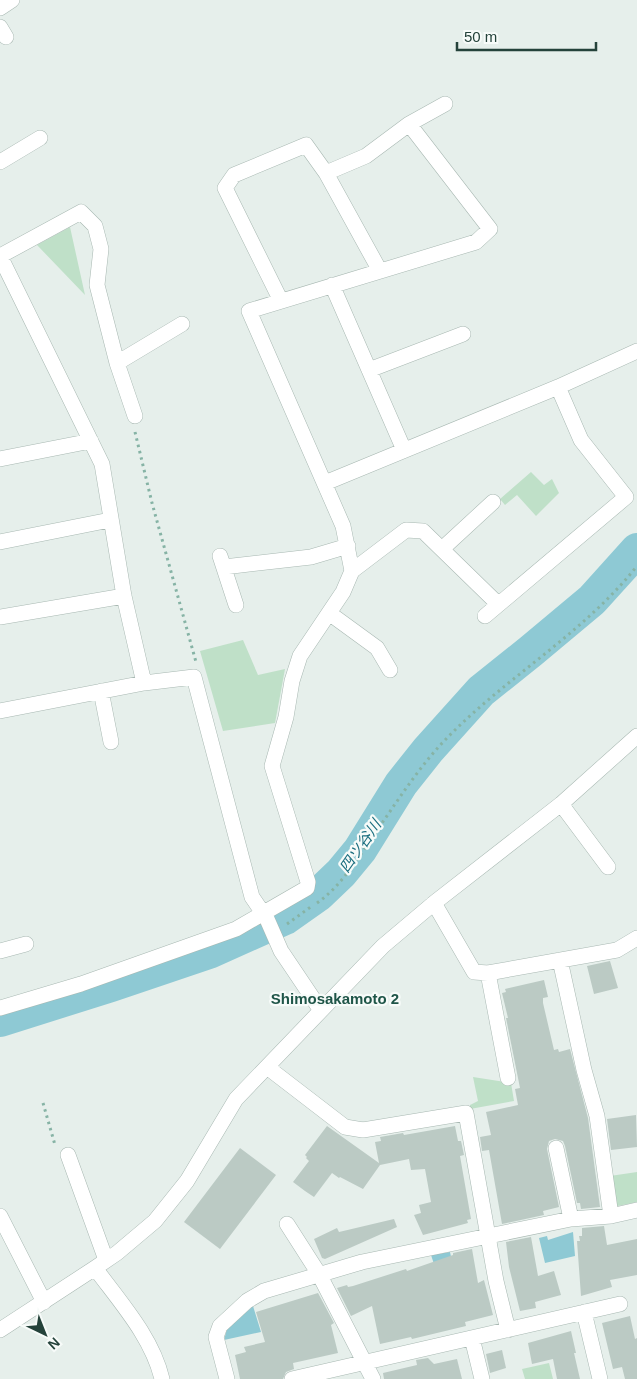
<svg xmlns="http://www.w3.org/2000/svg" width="637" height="1379" font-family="Helvetica,'Noto Sans JP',sans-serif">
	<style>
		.green { fill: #bfe0c8 }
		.water { fill: #8ec9d4 }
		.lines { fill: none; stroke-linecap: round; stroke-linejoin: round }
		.river { stroke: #8ec9d4; stroke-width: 34 }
		.building { fill: #bbcac4 }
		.minor-casing { stroke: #a8b8b2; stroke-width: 16 }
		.path { stroke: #86b3a5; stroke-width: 3; stroke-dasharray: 2.5 4; stroke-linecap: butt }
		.minor { stroke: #fff; stroke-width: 15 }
		.labels { text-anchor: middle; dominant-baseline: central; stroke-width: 4.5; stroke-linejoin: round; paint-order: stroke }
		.water-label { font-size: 15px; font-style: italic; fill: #1c6f80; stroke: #f7fbf9 }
		.neighbourhood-label { font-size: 15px; font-weight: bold; fill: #1f5548; stroke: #f7fbf9 }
	</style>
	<rect width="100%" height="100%" fill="#e6efeb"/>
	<!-- green -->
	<path class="green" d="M 70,227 L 85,295 L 37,245 Z
		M 531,472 L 544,485 L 552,479 L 559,493 L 536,516 L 517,495 L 505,505 L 500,499 Z
		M 243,640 L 258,675 L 285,669 L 275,723 L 223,731 L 200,651 Z
		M 473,1077 L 511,1083 L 514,1101 L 470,1109 L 470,1105 L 478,1101 Z
		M 637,1172 L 637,1202 L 613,1207 L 610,1176 Z
		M 549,1363 L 553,1379 L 525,1379 L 522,1369 Z"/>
	<!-- water -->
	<path class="water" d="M 573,1232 L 575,1256 L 545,1263 L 539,1238 L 547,1236 L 548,1240 Z
		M 450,1252 L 457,1285 L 443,1291 L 431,1255 Z
		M 253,1306 L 261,1332 L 224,1340 L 227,1329 Z"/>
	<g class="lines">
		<!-- river -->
		<path class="river" d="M 0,1020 L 111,985 L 209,952 L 285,918 L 319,894 L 341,873 L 360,850 L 401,784 L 428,750 L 481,691 L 531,651 L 592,600 L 637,550"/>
	</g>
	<!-- building -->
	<path class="building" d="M 610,961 L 618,988 L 594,994 L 587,966 Z
		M 544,980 L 548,997 L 543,998 L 543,1003 L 554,1050 L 558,1049 L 559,1052 L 570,1049 L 588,1118 L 600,1207 L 581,1209 L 580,1203 L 577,1203 L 565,1146 L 563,1141 L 555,1139 L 549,1141 L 547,1149 L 559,1207 L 543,1211 L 544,1215 L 502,1224 L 489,1150 L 482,1151 L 480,1137 L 491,1135 L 486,1112 L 518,1105 L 515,1089 L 520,1088 L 506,1018 L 508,1018 L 502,993 L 506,992 L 505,989 Z
		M 636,1115 L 637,1147 L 611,1150 L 607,1119 Z
		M 327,1126 L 379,1163 L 375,1142 L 381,1141 L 380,1137 L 403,1133 L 404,1135 L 455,1126 L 458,1141 L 461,1141 L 464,1155 L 460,1156 L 471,1219 L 467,1220 L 468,1223 L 423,1235 L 414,1215 L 421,1213 L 419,1205 L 431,1202 L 425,1169 L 411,1170 L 409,1159 L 380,1165 L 363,1189 L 340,1177 L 339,1178 L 332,1173 L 314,1197 L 305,1191 L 293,1182 L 309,1161 L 306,1158 L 307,1157 L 305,1155 Z
		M 240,1148 L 276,1175 L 220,1249 L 184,1222 Z
		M 394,1219 L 397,1227 L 325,1259 L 322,1258 L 314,1239 L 337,1228 L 339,1232 Z
		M 604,1226 L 607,1245 L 637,1239 L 637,1275 L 610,1280 L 612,1287 L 581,1296 L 577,1241 L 580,1241 L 579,1236 L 582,1236 L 582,1228 Z
		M 531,1237 L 538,1276 L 554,1271 L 561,1295 L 535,1302 L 536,1308 L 520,1311 L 509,1267 L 506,1242 Z
		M 472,1249 L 478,1283 L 484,1280 L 493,1315 L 465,1322 L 466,1326 L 412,1339 L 411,1337 L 380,1344 L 372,1306 L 351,1316 L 337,1288 L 347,1285 L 348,1287 L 353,1286 L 406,1269 L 407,1271 L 453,1255 L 453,1253 Z
		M 318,1293 L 334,1323 L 331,1325 L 338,1353 L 293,1363 L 294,1369 L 286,1372 L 283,1379 L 240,1379 L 235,1355 L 246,1352 L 244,1347 L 265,1342 L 256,1312 Z
		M 630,1316 L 635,1339 L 637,1338 L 637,1379 L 625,1379 L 622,1367 L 613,1369 L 602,1323 Z
		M 571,1331 L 576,1353 L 574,1353 L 580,1379 L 557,1379 L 553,1359 L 532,1364 L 528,1343 Z
		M 502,1350 L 506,1368 L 490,1373 L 486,1354 Z
		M 428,1358 L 434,1364 L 457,1359 L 462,1379 L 384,1379 L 383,1373 L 417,1365 L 416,1360 Z"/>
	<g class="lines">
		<defs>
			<path id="minor" d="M 0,8 L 12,0
				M 0,27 L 6,37
				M 0,162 L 40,138
				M 326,173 L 366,156 L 409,124 L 445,104
				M 0,256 L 102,464 L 124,596 L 144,683
				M 0,256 L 81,212 L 95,226 L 101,249 L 97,285 L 117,363 L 135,416
				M 332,285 L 404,450
				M 281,301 L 225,188 L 234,175 L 306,145 L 326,173 L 380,271
				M 117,363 L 182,324
				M 369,370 L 463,334
				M 0,459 L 91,441
				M 325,483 L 558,387 L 637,351
				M 0,542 L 110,520
				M 442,549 L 493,502
				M 220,556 L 236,605
				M 224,567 L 311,557 L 348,546
				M 352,571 L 406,530 L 423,531 L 498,604
				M 329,613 L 377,648 L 390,670
				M 485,616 L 626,497 L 581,440 L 558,387
				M 0,617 L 124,596
				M 101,691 L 111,742
				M 0,711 L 144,683 L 194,677 L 252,897 L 267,919 L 281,951 L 320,1009
				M 561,804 L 608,867
				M 434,903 L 474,972 L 488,973 L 617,950 L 637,938
				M 0,951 L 26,944
				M 560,960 L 584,1070 L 597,1116 L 611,1216
				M 488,973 L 508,1078
				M 0,1008 L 81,984 L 236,929 L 307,888 L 308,882 L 272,766 L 286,717 L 292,681 L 300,656 L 343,592 L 352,571 L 343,526 L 249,311 L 476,242 L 490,229 L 409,124
				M 267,1067 L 345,1127 L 363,1130 L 466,1113 L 496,1281 L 508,1330
				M 556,1148 L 571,1219
				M 68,1155 L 106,1260
				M 0,1216 L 44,1302
				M 287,1224 L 319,1274 L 373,1379
				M 95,1268 C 120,1302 152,1337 162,1379
				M 584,1312 L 600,1379
				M 0,1330 L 95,1268 L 117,1253 L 155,1221 L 187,1181 L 236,1099 L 383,946 L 434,903 L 561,804 L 637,736
				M 472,1338 L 482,1379
				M 227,1379 L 216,1337 L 220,1326 L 247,1301 L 264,1291 L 362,1262 L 571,1219 L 611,1216 L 637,1210
				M 292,1379 L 620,1304"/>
		</defs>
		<!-- minor casing -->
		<use href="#minor" class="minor-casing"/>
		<!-- path -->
		<path class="path" d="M 135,432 L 152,503 L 196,662
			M 317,903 C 340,887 356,861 371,839 C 395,805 417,769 446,739 C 506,677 583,634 637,566
			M 287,924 L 312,906
			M 43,1103 L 55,1145"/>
		<!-- minor -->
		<use href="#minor" class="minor"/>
	</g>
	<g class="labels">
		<!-- water labels -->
		<g class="water-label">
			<text transform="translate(360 846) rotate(-55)">四ツ谷川</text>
		</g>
		<!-- neighbourhood labels -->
		<g class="neighbourhood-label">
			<text x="335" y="998">Shimosakamoto 2</text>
		</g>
	</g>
	<!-- north arrow -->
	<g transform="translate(45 1334) rotate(137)" stroke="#f7fbf9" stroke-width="4" paint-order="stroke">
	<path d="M0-4L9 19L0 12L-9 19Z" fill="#24423a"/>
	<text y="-8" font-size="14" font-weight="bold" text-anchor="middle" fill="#24423a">N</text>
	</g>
	<!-- scale -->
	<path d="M457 42v8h139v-8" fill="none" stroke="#24423a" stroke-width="2.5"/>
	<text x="464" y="42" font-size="15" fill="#24423a" stroke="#f7fbf9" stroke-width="4" paint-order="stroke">50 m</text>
</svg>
